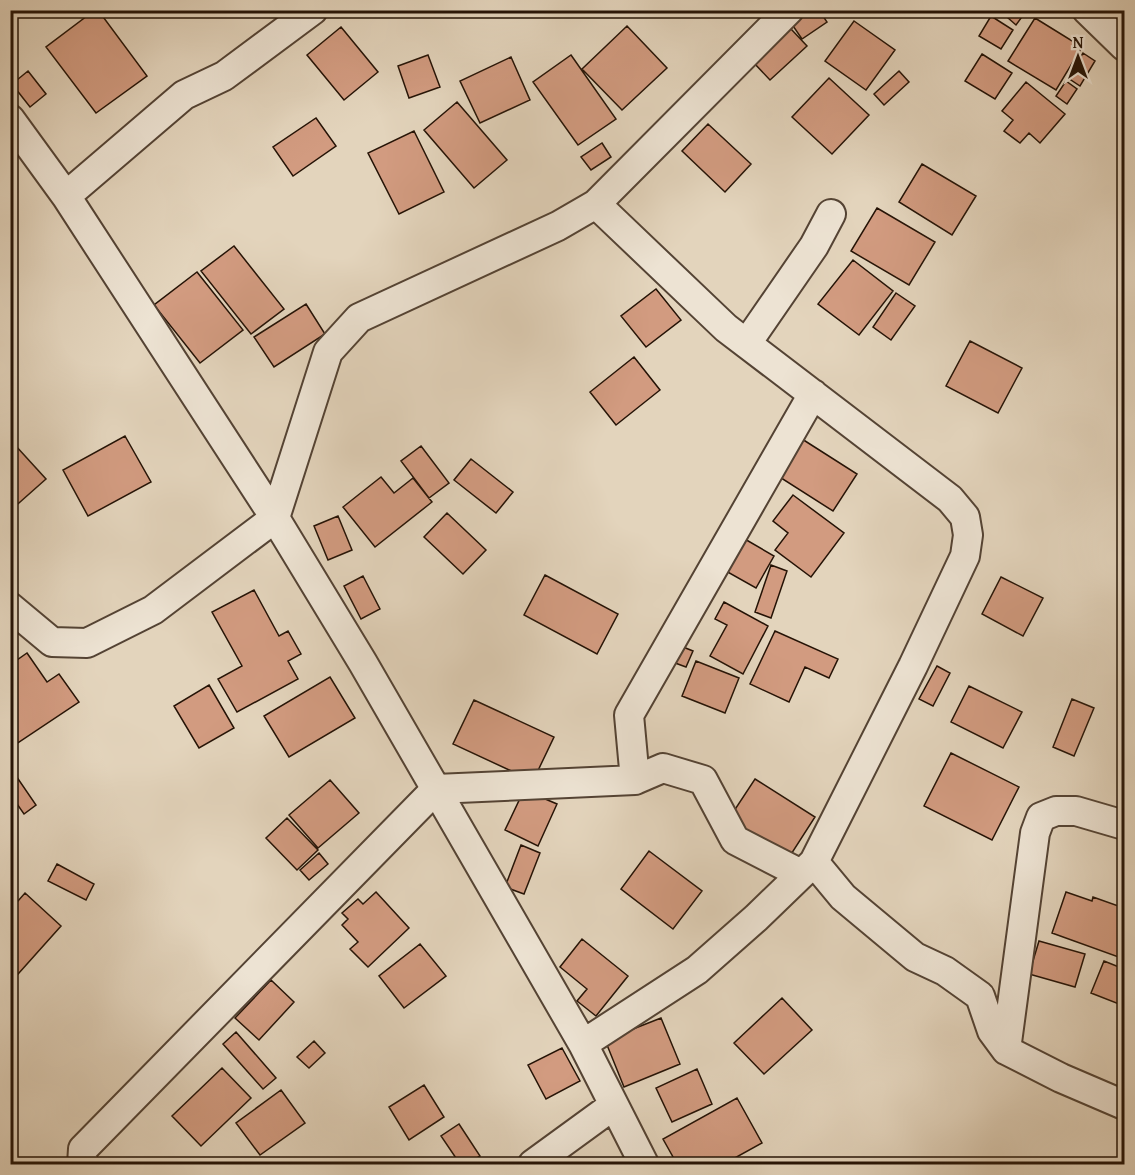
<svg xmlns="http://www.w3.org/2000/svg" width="1135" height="1175" font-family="'Gentium Book Plus',serif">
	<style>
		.building { fill: #d29b80; stroke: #251306; stroke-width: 1.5 }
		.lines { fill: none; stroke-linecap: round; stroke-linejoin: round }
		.street-casing { stroke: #544334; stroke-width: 32 }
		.street { stroke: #ede3d3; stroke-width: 28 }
	</style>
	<rect width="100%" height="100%" fill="#e3d4bc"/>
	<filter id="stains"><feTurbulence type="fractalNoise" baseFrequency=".00333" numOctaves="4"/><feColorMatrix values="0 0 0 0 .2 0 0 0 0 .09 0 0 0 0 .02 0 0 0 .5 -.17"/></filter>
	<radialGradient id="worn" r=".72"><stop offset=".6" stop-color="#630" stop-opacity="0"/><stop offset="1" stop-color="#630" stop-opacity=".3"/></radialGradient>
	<!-- building -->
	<path class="building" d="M 95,10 L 98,10 L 147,76 L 96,113 L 46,47 Z
		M 809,10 L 819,10 L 827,22 L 802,39 L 791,23 Z
		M 999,10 L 1027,10 L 1016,25 Z
		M 991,16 L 1013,30 L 1001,49 L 979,36 Z
		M 1035,18 L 1082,47 L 1056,90 L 1008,61 Z
		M 854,21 L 895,50 L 866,90 L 825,61 Z
		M 627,26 L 667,68 L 622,110 L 582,69 Z
		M 341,27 L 378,72 L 344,100 L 307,55 Z
		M 791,29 L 807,46 L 770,80 L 754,63 Z
		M 1083,53 L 1095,61 L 1080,86 L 1068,78 Z
		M 982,54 L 1012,73 L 995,99 L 965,81 Z
		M 428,55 L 440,87 L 409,98 L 398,66 Z
		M 571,55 L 616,119 L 578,145 L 533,82 Z
		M 511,57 L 530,100 L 480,123 L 460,81 Z
		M 28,71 L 46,94 L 30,107 L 12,84 Z
		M 899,71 L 909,82 L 884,105 L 874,94 Z
		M 829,78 L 869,115 L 832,154 L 792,117 Z
		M 1066,81 L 1077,89 L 1067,104 L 1056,96 Z
		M 1026,82 L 1065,114 L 1040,143 L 1029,133 L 1020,143 L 1004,131 L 1013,120 L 1002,111 Z
		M 457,102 L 507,160 L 474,188 L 424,130 Z
		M 316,118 L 336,146 L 293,176 L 273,147 Z
		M 708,124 L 751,164 L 725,192 L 682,151 Z
		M 414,131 L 444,192 L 399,214 L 368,153 Z
		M 602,143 L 611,157 L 591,170 L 581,157 Z
		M 922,164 L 976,196 L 952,235 L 899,202 Z
		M 877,208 L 935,242 L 909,285 L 851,251 Z
		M 234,246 L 284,309 L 251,334 L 201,271 Z
		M 853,260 L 893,291 L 859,335 L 818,304 Z
		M 197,272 L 243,330 L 200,363 L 154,305 Z
		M 656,289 L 681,320 L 646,347 L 621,316 Z
		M 896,293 L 915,306 L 891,340 L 873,327 Z
		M 306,304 L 325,334 L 274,367 L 254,337 Z
		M 970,341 L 1022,368 L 998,413 L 946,386 Z
		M 634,357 L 660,390 L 616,425 L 590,392 Z
		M 125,436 L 151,482 L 88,516 L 63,470 Z
		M 802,439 L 857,474 L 833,511 L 778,476 Z
		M 15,445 L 46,479 L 11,510 L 10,449 Z
		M 421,446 L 449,483 L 429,498 L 401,461 Z
		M 471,459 L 513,492 L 496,513 L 454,480 Z
		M 381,477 L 394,493 L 413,478 L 432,502 L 375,547 L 343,507 Z
		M 793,495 L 844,533 L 811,577 L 775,550 L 788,533 L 773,521 Z
		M 447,513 L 486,550 L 463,574 L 424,537 Z
		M 338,516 L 352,550 L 328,560 L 314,526 Z
		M 743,538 L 774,556 L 756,588 L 724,570 Z
		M 771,565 L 787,571 L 771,618 L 755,612 Z
		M 545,575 L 618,614 L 597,654 L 524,615 Z
		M 363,576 L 380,609 L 361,619 L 344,586 Z
		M 1001,577 L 1043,598 L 1023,636 L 982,614 Z
		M 254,590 L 279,636 L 288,631 L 301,654 L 288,661 L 298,679 L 237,712 L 218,679 L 242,666 L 212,612 Z
		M 724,602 L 768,626 L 743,674 L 710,656 L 727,625 L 715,619 Z
		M 775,631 L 838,659 L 829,678 L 805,667 L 789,702 L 750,684 Z
		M 673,643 L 693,651 L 686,667 L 667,660 Z
		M 27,653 L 47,682 L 59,674 L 79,702 L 10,748 L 10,665 Z
		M 696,661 L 739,678 L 725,713 L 682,696 Z
		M 937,666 L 950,673 L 933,706 L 919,699 Z
		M 330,677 L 355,718 L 289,757 L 264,716 Z
		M 209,685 L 234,728 L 199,748 L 174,706 Z
		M 969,686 L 1022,712 L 1003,748 L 951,722 Z
		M 1072,699 L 1094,708 L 1074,756 L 1053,747 Z
		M 474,700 L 554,737 L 533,781 L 453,744 Z
		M 951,753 L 1019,787 L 992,840 L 924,806 Z
		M 12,770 L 36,805 L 24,814 L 10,794 L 10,771 Z
		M 755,779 L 815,817 L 788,859 L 728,820 Z
		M 330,780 L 359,813 L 318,848 L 289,815 Z
		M 524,790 L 557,804 L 538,846 L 505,830 Z
		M 287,818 L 318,850 L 297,870 L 266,838 Z
		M 521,845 L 540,853 L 524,894 L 505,887 Z
		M 649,851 L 702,891 L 673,929 L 621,889 Z
		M 319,853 L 328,864 L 309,880 L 300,870 Z
		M 57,864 L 94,884 L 86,900 L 48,881 Z
		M 376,892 L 409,928 L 368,967 L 350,949 L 358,942 L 342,925 L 348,919 L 342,913 L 358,899 L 363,904 Z
		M 1066,892 L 1092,901 L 1093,897 L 1124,908 L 1124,959 L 1052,933 Z
		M 25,893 L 61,926 L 10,983 L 10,910 Z
		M 582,939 L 628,976 L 596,1016 L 577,1001 L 587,989 L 560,967 Z
		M 1039,941 L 1085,954 L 1075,987 L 1029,974 Z
		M 420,944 L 446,976 L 404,1008 L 379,976 Z
		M 1104,961 L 1124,969 L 1124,1006 L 1091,993 Z
		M 271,980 L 294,1002 L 259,1040 L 235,1018 Z
		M 782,998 L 812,1030 L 764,1074 L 734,1043 Z
		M 661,1018 L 680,1064 L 624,1087 L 605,1040 Z
		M 236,1032 L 276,1078 L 263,1089 L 223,1044 Z
		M 314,1041 L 325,1053 L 309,1068 L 297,1057 Z
		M 562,1048 L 580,1081 L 546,1099 L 528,1065 Z
		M 1124,1067 L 1124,1082 L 1119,1079 Z
		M 222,1068 L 251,1098 L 201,1146 L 172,1116 Z
		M 697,1069 L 712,1104 L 672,1122 L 656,1088 Z
		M 424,1085 L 444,1117 L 409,1140 L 389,1107 Z
		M 281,1090 L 305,1123 L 260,1155 L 236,1123 Z
		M 737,1098 L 762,1143 L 724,1164 L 677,1164 L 663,1139 Z
		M 459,1124 L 480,1156 L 467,1164 L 460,1164 L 441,1136 Z"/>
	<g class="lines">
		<defs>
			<path id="street" d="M 1087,10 L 1124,46
				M 10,119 L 66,196 L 275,518 L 363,663 L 583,1044 L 644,1164
				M 66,196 L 184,95 L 224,76 L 313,10
				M 747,343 L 814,246 L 831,214
				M 10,607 L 52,642 L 87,643 L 153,610 L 275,518 L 328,352 L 359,318 L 558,226 L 596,204 L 789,10
				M 814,862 L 843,897 L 915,957 L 945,971 L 980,996 L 992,1031 L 1006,1050 L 1061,1078 L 1124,1105
				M 801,874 L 735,840 L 703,780 L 663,768 L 635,780 L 629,715 L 813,394
				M 583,1044 L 697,970 L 756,918 L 814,862 L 913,666 L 965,556 L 968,535 L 965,517 L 950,499 L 726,328 L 596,204
				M 1006,1050 L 1035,833 L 1041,817 L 1056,811 L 1076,811 L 1124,825
				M 82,1164 L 83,1149 L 436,789 L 635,780
				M 533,1164 L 614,1105"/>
		</defs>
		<!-- street casing -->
		<use href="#street" class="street-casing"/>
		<!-- street -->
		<use href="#street" class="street"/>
	</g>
	<!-- margin -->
	<rect width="1135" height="1175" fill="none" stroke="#e3d4bc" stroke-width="36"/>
	<rect x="12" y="12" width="1111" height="1151" fill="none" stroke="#251306" stroke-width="3"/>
	<rect x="18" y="18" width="1099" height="1139" fill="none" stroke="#251306" stroke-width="1.5"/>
	<!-- north arrow -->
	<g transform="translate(1078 57)" stroke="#ede3d3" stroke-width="4.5" paint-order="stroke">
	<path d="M0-4.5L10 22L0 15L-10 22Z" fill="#251306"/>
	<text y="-9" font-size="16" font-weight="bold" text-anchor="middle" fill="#251306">N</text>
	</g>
	<rect width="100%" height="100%" filter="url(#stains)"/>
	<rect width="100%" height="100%" fill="url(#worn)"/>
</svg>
